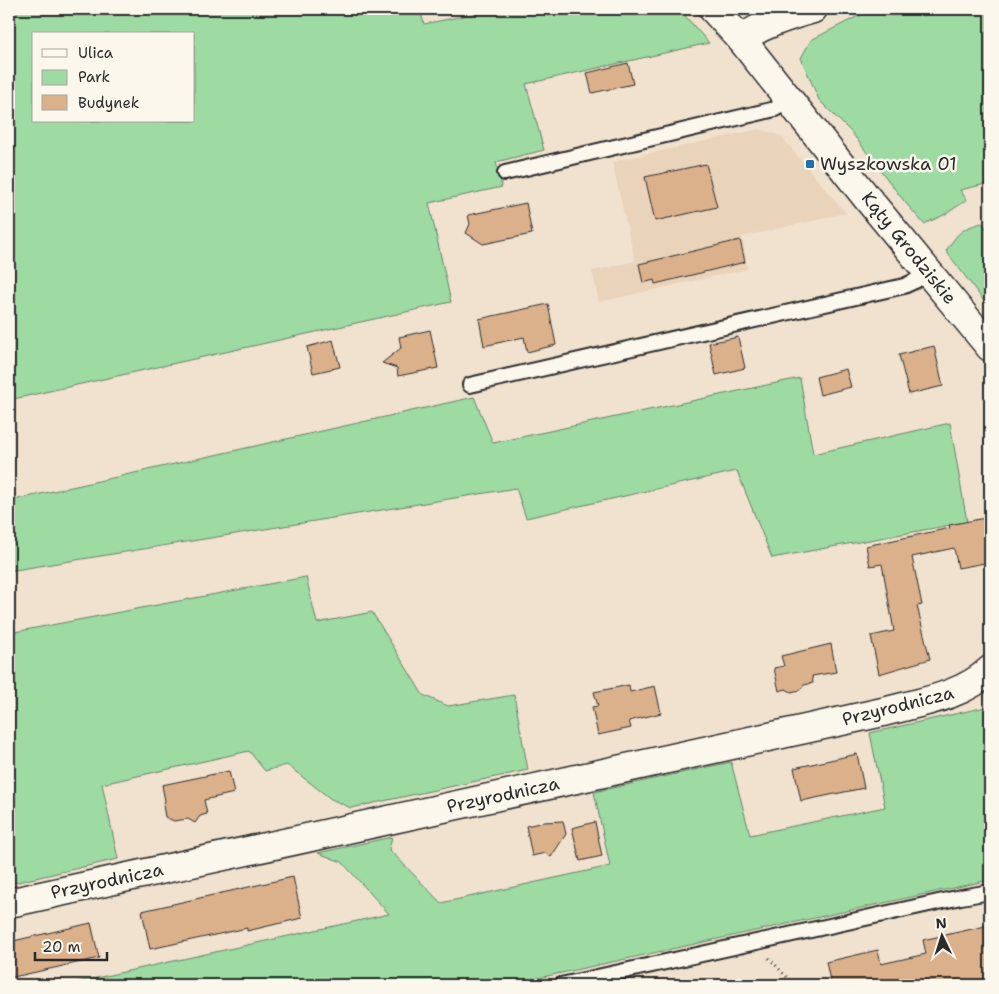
<svg xmlns="http://www.w3.org/2000/svg" width="999" height="994" font-family="'Shantell Sans',sans-serif">
	<style>
		.built { fill: #ead3bb }
		.green { fill: #9ddba3; stroke: #648367; fill-rule: evenodd }
		.building { fill: #dbb18c; stroke: #2b2b2b }
		.lines { fill: none; stroke-linecap: round; stroke-linejoin: round }
		.lane-casing { stroke: #2b2b2b; stroke-width: 18 }
		.street-casing { stroke: #2b2b2b; stroke-width: 31 }
		.secondary-casing { stroke: #2b2b2b; stroke-width: 31 }
		.path { stroke: #2b2b2b; stroke-width: 3; stroke-dasharray: 1 4; stroke-linecap: butt }
		.lane { stroke: #fbf7ec; stroke-width: 14 }
		.street { stroke: #fbf7ec; stroke-width: 28 }
		.secondary { stroke: #fbf7ec; stroke-width: 28 }
		.poi-dot { fill: #1f6fb2; stroke: #fbf7ec; stroke-width: 2 }
		.labels { text-anchor: middle; dominant-baseline: central; stroke-width: 5; stroke-linejoin: round; paint-order: stroke }
		.poi-label { font-size: 18px; fill: #2b2b2b; stroke: #fbf7ec; text-anchor: start }
		.street-label { font-size: 18px; fill: #2b2b2b; stroke: #fbf7ec }
	</style>
	<rect width="100%" height="100%" fill="#f1e2cf"/>
	<filter id="ink" filterUnits="userSpaceOnUse"><feTurbulence type="fractalNoise" baseFrequency=".02" numOctaves="2"/><feDisplacementMap in="SourceGraphic" scale="10" xChannelSelector="R" yChannelSelector="G"/><feConvolveMatrix kernelMatrix="1 2 1 2 8 2 1 2 1" color-interpolation-filters="sRGB"/></filter>
	<g filter="url(#ink)">
		<!-- built -->
		<path class="built" d="M 759,129 L 781,136 L 846,213 L 742,237 L 748,269 L 599,302 L 592,271 L 635,261 L 612,162 Z"/>
		<!-- green -->
		<path class="green" d="M 9,9 L 420,9 L 424,24 L 498,9 L 679,9 L 709,43 L 526,84 L 544,150 L 496,162 L 502,187 L 429,203 L 451,302 L 9,400 ZM 34,34 L 194,34 L 194,121 L 34,121 Z
			M 872,9 L 990,9 L 990,183 L 960,190 L 967,200 L 944,215 L 924,224 L 904,201 L 852,133 L 819,100 L 801,58 L 811,40 Z
			M 982,223 L 990,232 L 990,309 L 946,251 C 958,233 960,229 982,223 Z
			M 800,378 L 813,454 L 950,423 L 967,522 L 772,558 L 737,471 L 526,518 L 516,488 L 9,571 L 9,501 L 474,397 L 493,443 Z
			M 306,577 L 317,623 L 372,612 L 423,695 L 448,706 L 514,695 L 528,770 L 351,808 L 331,799 L 287,765 L 265,771 L 249,751 L 102,784 L 118,859 L 9,884 L 9,633 Z
			M 990,706 L 990,880 L 506,985 L 64,985 L 389,914 L 342,862 L 318,853 L 392,837 L 389,849 L 441,903 L 610,866 L 594,792 L 731,762 L 750,835 L 885,807 L 870,733 Z"/>
		<!-- building -->
		<path class="building" d="M 628,63 L 633,84 L 592,93 L 587,73 Z
			M 706,164 L 717,207 L 655,221 L 645,177 Z
			M 526,203 L 532,234 L 483,244 L 466,233 L 470,224 L 468,215 Z
			M 740,240 L 745,262 L 655,284 L 654,280 L 643,283 L 639,264 Z
			M 548,304 L 556,345 L 527,352 L 524,337 L 484,346 L 479,319 Z
			M 430,330 L 438,368 L 398,376 L 397,368 L 382,363 L 401,348 L 399,337 Z
			M 738,337 L 745,368 L 716,375 L 709,343 Z
			M 333,340 L 340,367 L 313,373 L 307,347 Z
			M 934,346 L 943,386 L 909,394 L 899,355 Z
			M 846,369 L 851,387 L 820,395 L 816,377 Z
			M 985,518 L 990,543 L 990,562 L 958,568 L 954,548 L 912,557 L 922,605 L 917,606 L 930,659 L 879,674 L 871,636 L 894,631 L 882,564 L 870,566 L 866,546 L 950,528 L 949,525 Z
			M 831,644 L 836,672 L 812,676 L 813,683 L 804,685 L 800,690 L 791,692 L 786,689 L 779,691 L 774,668 L 784,666 L 781,656 Z
			M 629,685 L 630,692 L 655,686 L 661,713 L 629,721 L 631,728 L 598,735 L 592,707 L 598,706 L 594,692 Z
			M 857,754 L 864,788 L 801,801 L 794,768 Z
			M 229,771 L 234,793 L 204,800 L 207,814 L 200,816 L 195,823 L 188,819 L 174,821 L 165,817 L 163,805 L 165,801 L 162,785 Z
			M 563,821 L 566,834 L 551,857 L 545,853 L 532,856 L 526,826 L 544,822 Z
			M 595,822 L 602,856 L 580,861 L 572,828 Z
			M 293,877 L 302,918 L 247,931 L 247,928 L 150,949 L 142,911 Z
			M 91,923 L 99,958 L 9,978 L 9,942 Z
			M 990,925 L 990,985 L 831,985 L 826,962 L 878,950 L 881,964 L 926,954 L 923,940 Z"/>
		<g class="lines">
			<defs>
				<path id="lane" d="M 505,173 L 775,109 L 790,100
					M 470,385 L 904,286 L 915,281 L 927,270
					M 561,985 L 961,897 L 990,892"/>
				<path id="street" d="M 741,39 C 763,24 788,16 813,9
					M 9,903 L 883,712 C 920,702 961,697 990,670"/>
				<path id="secondary" d="M 713,9 L 741,39 L 867,198 L 990,347"/>
			</defs>
			<!-- lane casing -->
			<use href="#lane" class="lane-casing"/>
			<!-- street casing -->
			<use href="#street" class="street-casing"/>
			<!-- secondary casing -->
			<use href="#secondary" class="secondary-casing"/>
			<!-- path -->
			<path class="path" d="M 769,958 L 794,985"/>
			<!-- lane -->
			<use href="#lane" class="lane"/>
			<!-- street -->
			<use href="#street" class="street"/>
			<!-- secondary -->
			<use href="#secondary" class="secondary"/>
		</g>
	</g>
	<!-- markers -->
	<rect class="poi-dot" x="805" y="159" width="10" height="10" rx="2.5"/>
	<g class="labels">
		<!-- poi labels -->
		<g class="poi-label">
			<text x="820" y="164">Wyszkowska 01</text>
		</g>
		<!-- street labels -->
		<g class="street-label">
			<text transform="translate(909 248) rotate(51)">Kąty Grodziskie</text>
			<text transform="translate(898 706) rotate(-14)">Przyrodnicza</text>
			<text transform="translate(503 795) rotate(-12)">Przyrodnicza</text>
			<text transform="translate(107 881) rotate(-12)">Przyrodnicza</text>
		</g>
	</g>
	<!-- margin -->
	<rect width="999" height="994" fill="none" stroke="#fbf7ec" stroke-width="30"/>
	<rect x="15" y="15" width="969" height="964" fill="none" stroke="#2b2b2b" stroke-width="2" filter="url(#ink)"/>
	<!-- legend -->
	<rect x="32" y="32" width="162" height="90" fill="#fbf7ec" stroke="#a8a59f"/>
	<rect x="42" y="49" width="25" height="8" fill="#fbf7ec" stroke="#a8a59f"/>
	<text x="78" y="58" font-size="15" fill="#2b2b2b">Ulica</text>
	<rect x="42" y="70" width="25" height="15" fill="#9ddba3" stroke="#a8a59f"/>
	<text x="78" y="82" font-size="15" fill="#2b2b2b">Park</text>
	<rect x="42" y="95" width="25" height="15" fill="#dbb18c" stroke="#a8a59f"/>
	<text x="78" y="108" font-size="15" fill="#2b2b2b">Budynek</text>
	<!-- north arrow -->
	<g transform="translate(942 936) rotate(356)" stroke="#fbf7ec" stroke-width="4" paint-order="stroke">
	<path d="M0-4L9 19L0 12L-9 19Z" fill="#2b2b2b"/>
	<text y="-8" font-size="14" font-weight="bold" text-anchor="middle" fill="#2b2b2b">N</text>
	</g>
	<!-- scale -->
	<path d="M35 952v8h72v-8" fill="none" stroke="#2b2b2b" stroke-width="2.5"/>
	<text x="42" y="952" font-size="15" fill="#2b2b2b" stroke="#fbf7ec" stroke-width="4" paint-order="stroke">20 m</text>
</svg>
